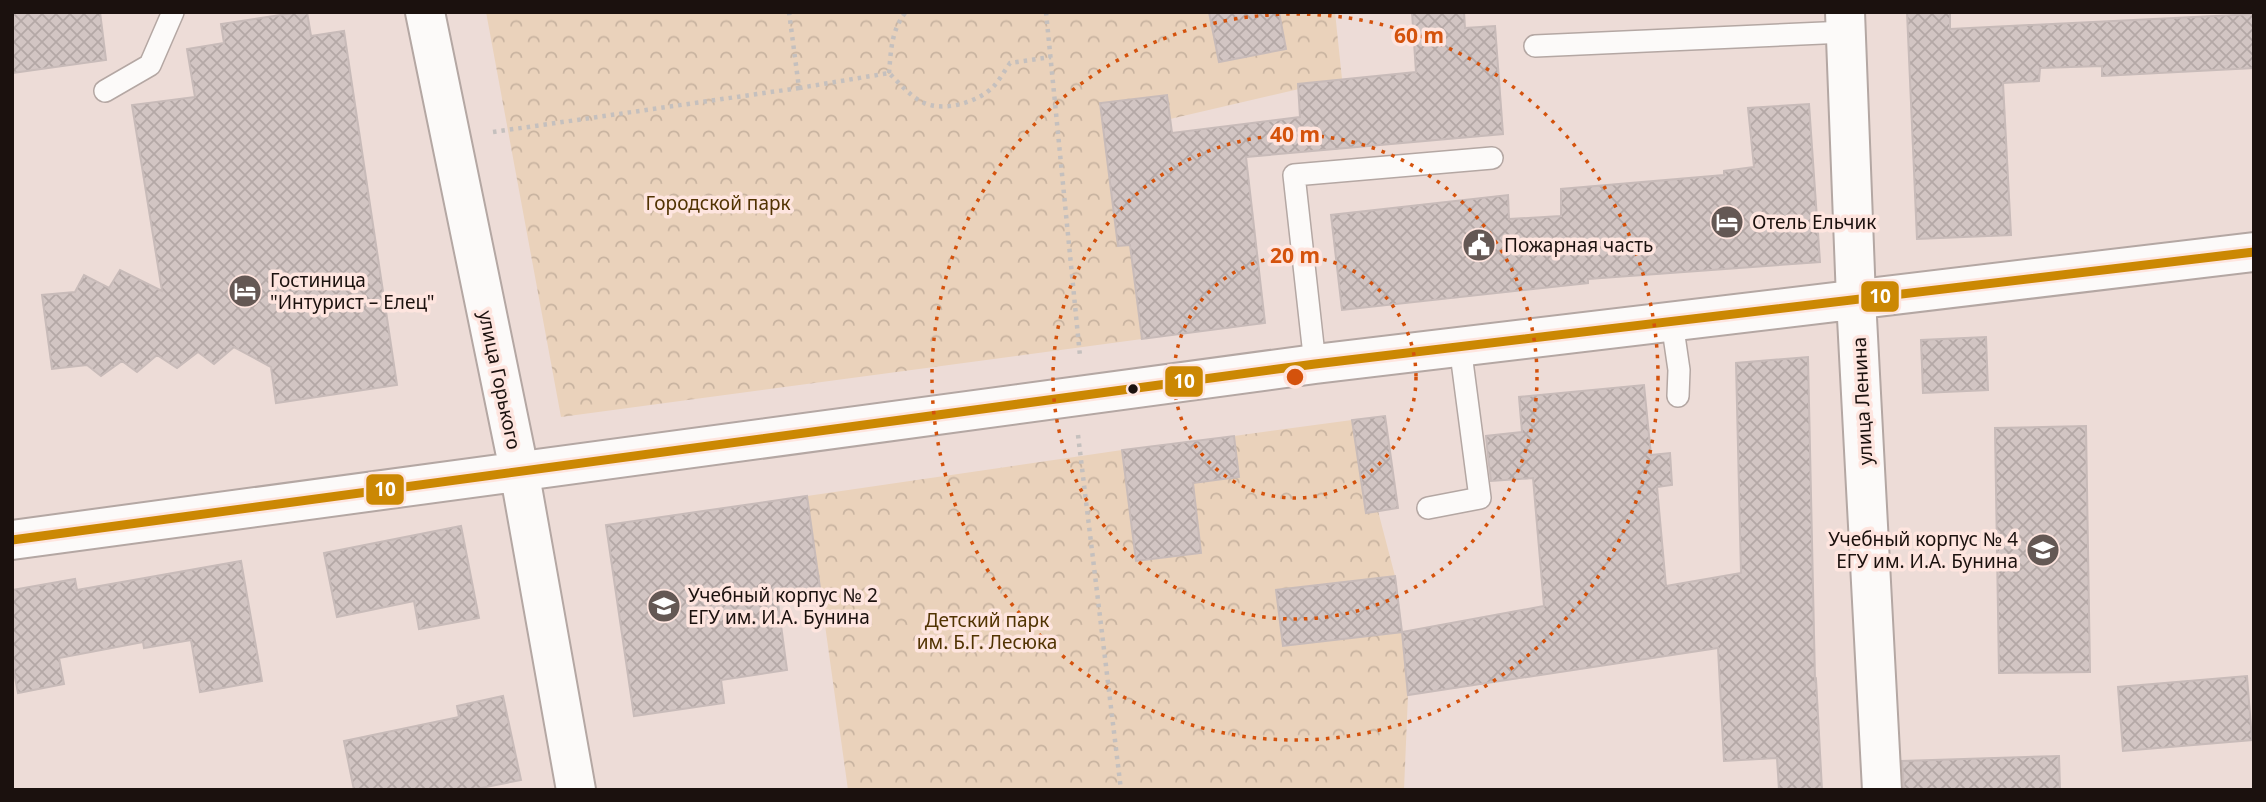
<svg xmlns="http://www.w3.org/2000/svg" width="2266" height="802" font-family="'Noto Sans',sans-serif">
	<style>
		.park { fill: url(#park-crowns) }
		.building { fill: url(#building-cross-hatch); stroke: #c8bbb9; stroke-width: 2 }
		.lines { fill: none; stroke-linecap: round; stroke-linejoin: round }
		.service-casing { stroke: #b4a7a3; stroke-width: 24 }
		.minor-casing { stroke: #b4a7a3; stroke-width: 42 }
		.path { stroke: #c5c0be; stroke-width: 4.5; stroke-dasharray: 3.5 5; stroke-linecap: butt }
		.service { stroke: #fcfaf9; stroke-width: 21 }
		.minor { stroke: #fcfaf9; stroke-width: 38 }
		.bus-1-casing { stroke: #fee5df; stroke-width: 14 }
		.bus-1 { stroke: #cb8803; stroke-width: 9 }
		.ring { fill: none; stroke: #d4520c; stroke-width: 3.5; stroke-dasharray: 3.5 7 }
		.bus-dot { fill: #1b110e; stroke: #fee5df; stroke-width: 2.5 }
		.labels { text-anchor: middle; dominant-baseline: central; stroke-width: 7; stroke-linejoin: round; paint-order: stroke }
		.park-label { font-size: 19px; fill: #513302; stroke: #fee5df }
		.poi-label { font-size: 19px; fill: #1b110e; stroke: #fee5df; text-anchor: start }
		.street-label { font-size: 19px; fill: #1b110e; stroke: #fee5df }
		.centre { fill: #d4520c; stroke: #fee5df; stroke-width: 3.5 }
		.ring-label { font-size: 21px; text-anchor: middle; font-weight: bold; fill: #d4520c; stroke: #fee5df; stroke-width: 7; stroke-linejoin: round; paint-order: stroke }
		.line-badge { stroke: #fee5df; stroke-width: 2.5 }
		.badge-label { font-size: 19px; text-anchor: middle; font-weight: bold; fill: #fff }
	</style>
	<defs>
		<pattern id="park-crowns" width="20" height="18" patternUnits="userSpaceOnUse" patternTransform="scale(1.75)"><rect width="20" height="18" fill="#ead2bb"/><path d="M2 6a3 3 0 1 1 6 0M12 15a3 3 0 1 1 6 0" fill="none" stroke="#c8b3a0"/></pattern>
		<pattern id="building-cross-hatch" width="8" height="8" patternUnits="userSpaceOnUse" patternTransform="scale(1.75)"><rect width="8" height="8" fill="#d2c5c3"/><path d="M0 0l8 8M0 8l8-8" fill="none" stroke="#b4a8a6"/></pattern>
	</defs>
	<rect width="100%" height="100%" fill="#eddcd7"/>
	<!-- park -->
	<path class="park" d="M 486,12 L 1335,12 L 1342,79 L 1170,119 L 1142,339 L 561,417 Z
		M 1352,420 L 1366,512 L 1378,511 L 1395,576 L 1277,590 L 1283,646 L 1402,632 L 1408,695 L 1404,790 L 848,790 L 807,496 L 1122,450 L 1136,561 L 1201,553 L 1191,466 L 1208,464 L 1211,481 L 1239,477 L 1234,436 Z"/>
	<!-- building -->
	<path class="building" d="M 12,12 L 100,12 L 106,60 L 12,73 Z
		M 300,12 L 307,12 L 311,36 L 344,31 L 397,385 L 276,403 L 271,367 L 234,347 L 214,364 L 198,352 L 177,368 L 157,355 L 137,372 L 122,361 L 101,376 L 87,365 L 52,369 L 42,295 L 75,292 L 84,275 L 109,288 L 120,270 L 162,291 L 132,105 L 195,97 L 187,49 L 224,43 L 221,24 Z
		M 1209,12 L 1279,12 L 1286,49 L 1219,62 Z
		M 1412,12 L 1464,12 L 1465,28 L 1495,26 L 1503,134 L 1246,157 L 1265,323 L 1142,339 L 1130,245 L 1118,246 L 1100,103 L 1167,95 L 1172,133 L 1300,117 L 1298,84 L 1416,72 Z
		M 1907,12 L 1950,12 L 1950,29 L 2254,14 L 2254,68 L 2102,76 L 2102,66 L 2040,68 L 2039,81 L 2003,83 L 2011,235 L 1917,239 Z
		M 1809,104 L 1820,262 L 1588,279 L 1588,283 L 1342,310 L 1331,215 L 1508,195 L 1509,219 L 1561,216 L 1561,189 L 1724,175 L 1724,171 L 1754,167 L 1748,108 Z
		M 1986,337 L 1988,390 L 1923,393 L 1921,340 Z
		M 1808,357 L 1815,680 L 1816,679 L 1822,790 L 1779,790 L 1777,758 L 1724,761 L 1718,648 L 1408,695 L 1402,632 L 1544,606 L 1533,478 L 1491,481 L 1488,457 L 1486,436 L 1522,432 L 1519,397 L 1644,385 L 1651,455 L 1670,453 L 1672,485 L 1657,487 L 1666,586 L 1741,573 L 1736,363 Z
		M 1385,416 L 1398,508 L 1366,513 L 1352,420 Z
		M 2086,426 L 2090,672 L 1999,673 L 1995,428 Z
		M 1234,436 L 1239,477 L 1193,483 L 1201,553 L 1136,561 L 1122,450 Z
		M 807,496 L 821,595 L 778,603 L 787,670 L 721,680 L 724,703 L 634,716 L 606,525 Z
		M 461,526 L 479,618 L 419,629 L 414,601 L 337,617 L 324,553 Z
		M 241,561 L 262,681 L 200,692 L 191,640 L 144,648 L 143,642 L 59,658 L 64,684 L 18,693 L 12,662 L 12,590 L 75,579 L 77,590 Z
		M 1395,576 L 1402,632 L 1283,646 L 1276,590 Z
		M 2247,676 L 2252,740 L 2123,751 L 2118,687 Z
		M 503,696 L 521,780 L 471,790 L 354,790 L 344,741 L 459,717 L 457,706 Z
		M 2059,756 L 2060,790 L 1904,790 L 1902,761 Z"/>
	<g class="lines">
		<defs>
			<path id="service" d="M 1535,46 L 1846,32
				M 105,91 L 150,65 L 173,12
				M 1672,322 L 1679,370 L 1678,396
				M 1315,364 L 1294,175 L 1492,158
				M 1428,508 L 1480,498 L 1460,346"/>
			<path id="minor" d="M 425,12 L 519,470 L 576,790
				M 1845,12 L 1856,299 L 1882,790
				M 12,540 L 1315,364 L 2254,252"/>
		</defs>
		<!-- service casing -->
		<use href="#service" class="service-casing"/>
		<!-- minor casing -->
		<use href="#minor" class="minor-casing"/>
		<!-- path -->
		<path class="path" d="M 1046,12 L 1080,356
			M 889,73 C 891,51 891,30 906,12
			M 799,88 L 889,73 C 899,83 909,95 922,102 C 943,113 979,102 994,86 C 1000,79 1005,70 1010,63 L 1051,57
			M 493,132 L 799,88 L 789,12
			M 1078,435 L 1121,790"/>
		<!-- service -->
		<use href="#service" class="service"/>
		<!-- minor -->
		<use href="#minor" class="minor"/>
		<defs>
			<path id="bus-1" d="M 12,540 L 1315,364 L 2254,252"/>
		</defs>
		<!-- bus-1 casing -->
		<use href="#bus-1" class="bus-1-casing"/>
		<!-- bus-1 -->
		<use href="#bus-1" class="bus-1"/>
	</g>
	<!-- distance rings -->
	<g class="ring">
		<circle cx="1295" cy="377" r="121"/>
		<circle cx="1295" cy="377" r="242"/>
		<circle cx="1295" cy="377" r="363"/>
	</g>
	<!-- icons -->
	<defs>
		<symbol id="hotel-disc" viewBox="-11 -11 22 22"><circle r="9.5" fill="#645854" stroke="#fee5df"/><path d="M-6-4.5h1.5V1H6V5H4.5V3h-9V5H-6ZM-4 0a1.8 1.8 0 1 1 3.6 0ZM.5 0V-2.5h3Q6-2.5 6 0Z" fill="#fff"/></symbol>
		<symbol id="civic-disc" viewBox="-11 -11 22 22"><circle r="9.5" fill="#645854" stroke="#fee5df"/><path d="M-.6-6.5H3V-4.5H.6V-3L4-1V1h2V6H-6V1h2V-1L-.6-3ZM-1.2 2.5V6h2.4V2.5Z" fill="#fff"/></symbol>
		<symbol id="university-disc" viewBox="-11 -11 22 22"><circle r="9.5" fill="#645854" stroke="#fee5df"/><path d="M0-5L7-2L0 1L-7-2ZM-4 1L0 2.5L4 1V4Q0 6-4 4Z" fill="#fff"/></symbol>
	</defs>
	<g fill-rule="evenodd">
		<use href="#hotel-disc" x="1708" y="203" width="38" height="38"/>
		<use href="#civic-disc" x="1460" y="226" width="38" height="38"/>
		<use href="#hotel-disc" x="226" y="272" width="38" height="38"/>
		<use href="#university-disc" x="2024" y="531" width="38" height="38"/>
		<use href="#university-disc" x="645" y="587" width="38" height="38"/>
	</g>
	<!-- markers -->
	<circle class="bus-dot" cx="1133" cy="389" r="6"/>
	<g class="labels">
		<!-- park labels -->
		<g class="park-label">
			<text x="718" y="203">Городской парк</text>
			<text x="987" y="620">Детский парк<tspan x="987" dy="22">им. Б.Г. Лесюка</tspan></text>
		</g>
		<!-- poi labels -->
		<g class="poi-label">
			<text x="1752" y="222">Отель Ельчик</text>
			<text x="1504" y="245">Пожарная часть</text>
			<text x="270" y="280">Гостиница<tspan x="270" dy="22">"Интурист – Елец"</tspan></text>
			<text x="2018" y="539" text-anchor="end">Учебный корпус № 4<tspan x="2018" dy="22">ЕГУ им. И.А. Бунина</tspan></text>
			<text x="688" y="595">Учебный корпус № 2<tspan x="688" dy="22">ЕГУ им. И.А. Бунина</tspan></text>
		</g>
		<!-- street labels -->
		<g class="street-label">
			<text transform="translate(500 380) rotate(78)">улица Горького</text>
			<text transform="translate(1862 401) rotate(-93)">улица Ленина</text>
		</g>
	</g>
	<circle cx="1295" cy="377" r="10" class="centre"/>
	<g class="ring-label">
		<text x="1419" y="43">60 m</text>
		<text x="1295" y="142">40 m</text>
		<text x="1295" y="263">20 m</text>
	</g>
	<g class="line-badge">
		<rect x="1860" y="280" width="40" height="33" rx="7" fill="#cb8803"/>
		<rect x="1164" y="365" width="40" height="33" rx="7" fill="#cb8803"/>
		<rect x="365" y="473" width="40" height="33" rx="7" fill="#cb8803"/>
	</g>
	<g class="badge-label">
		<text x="1880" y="303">10</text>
		<text x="1184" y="388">10</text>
		<text x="385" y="496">10</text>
	</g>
	<!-- border -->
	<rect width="2266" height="802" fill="none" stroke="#1b110e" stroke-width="28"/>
</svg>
